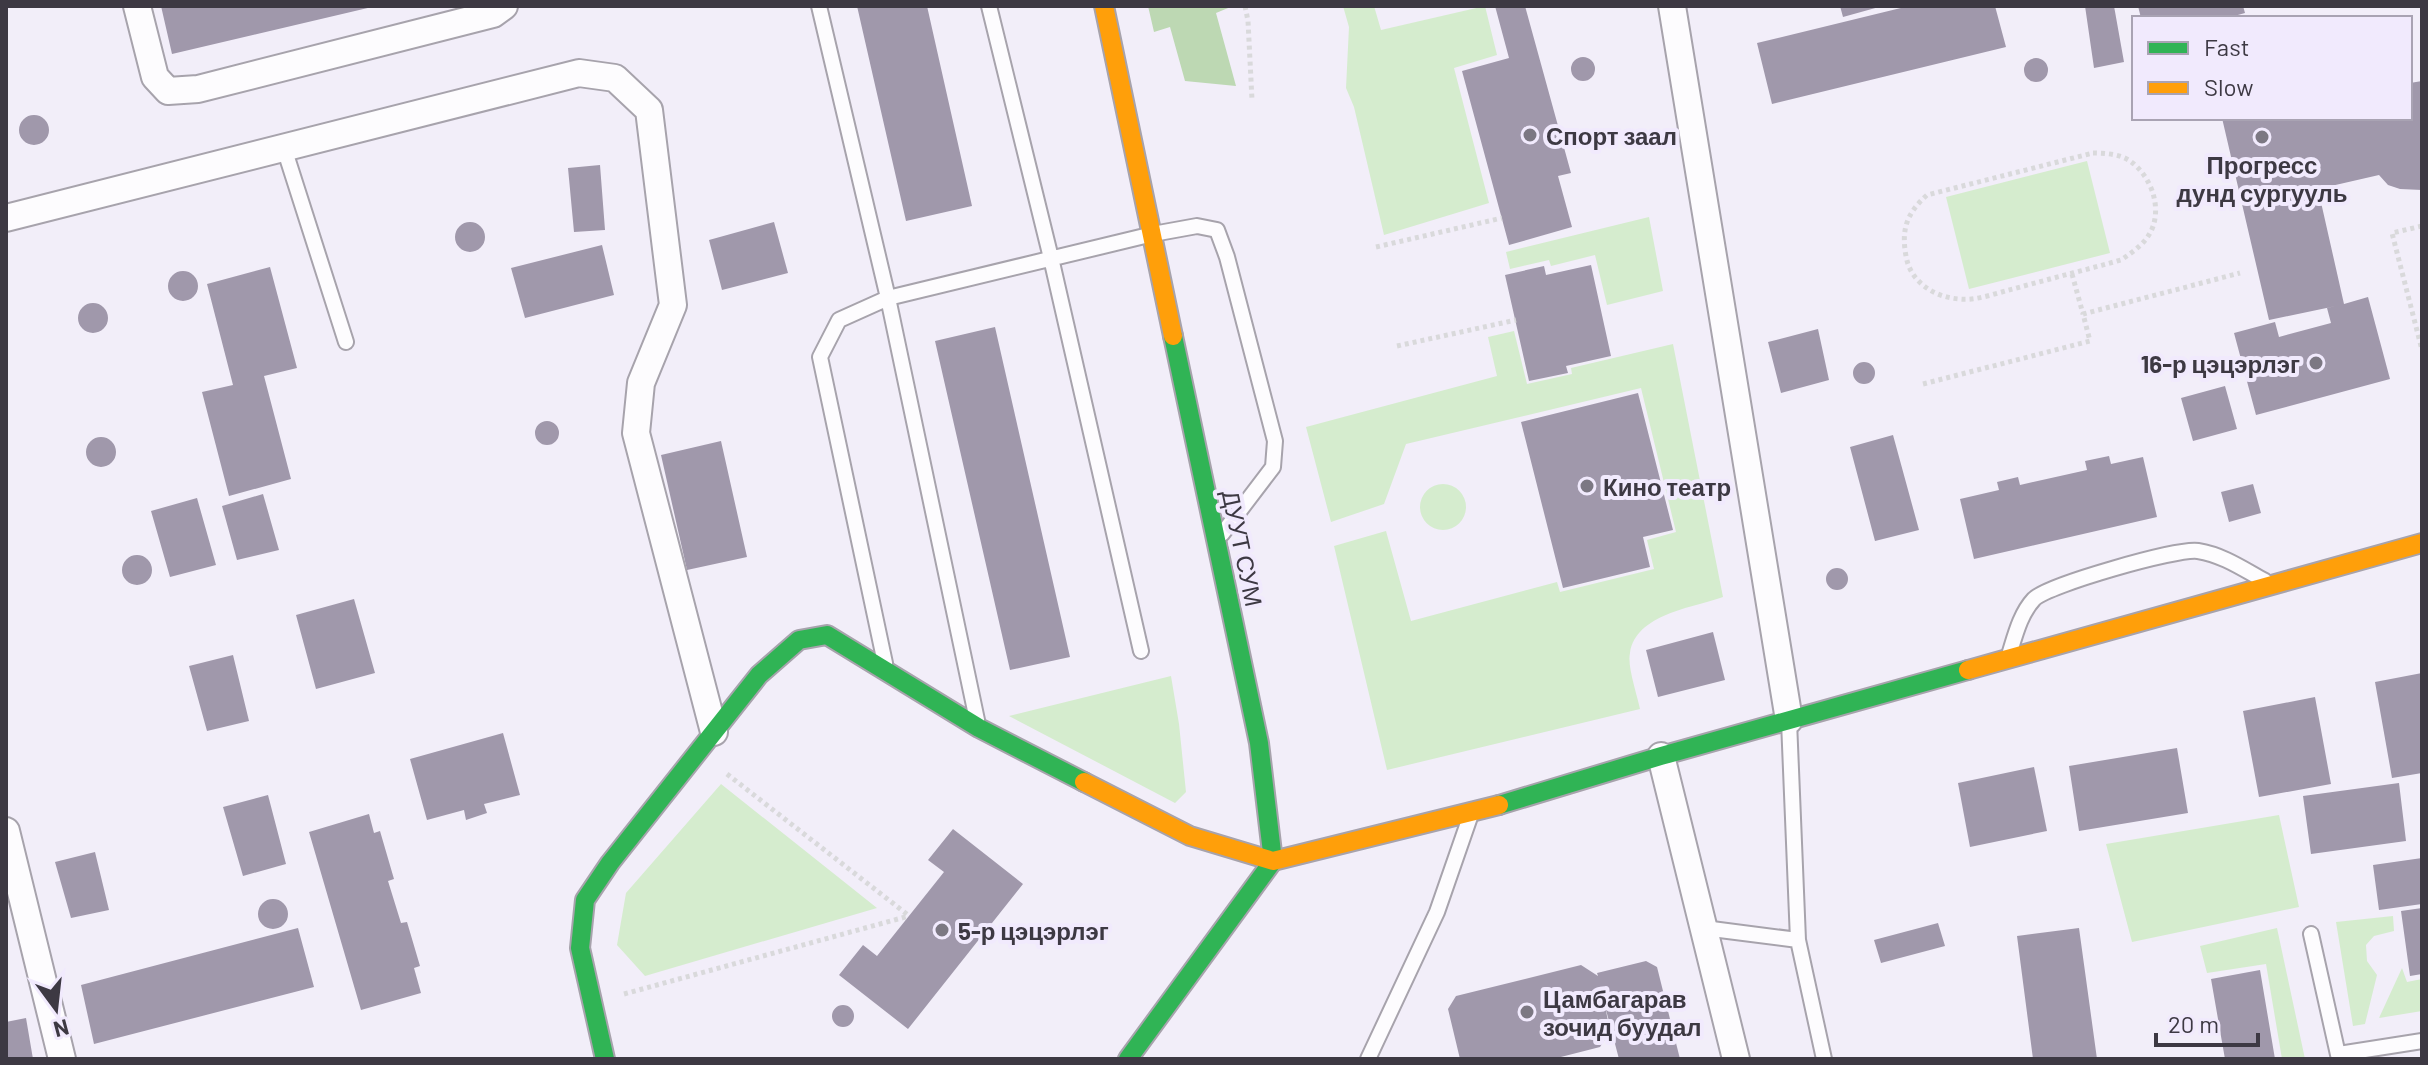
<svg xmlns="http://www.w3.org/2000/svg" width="2428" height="1065" font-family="Barlow,sans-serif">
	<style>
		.green { fill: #d5ecce }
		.forest { fill: #bdd8b3 }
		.building { fill: #a098ab }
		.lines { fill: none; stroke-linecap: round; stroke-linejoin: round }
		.lane-casing { stroke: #a7a3ac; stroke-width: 18 }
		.street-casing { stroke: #a7a3ac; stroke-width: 30 }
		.fast-casing { stroke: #a7a3ac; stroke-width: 22 }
		.slow-casing { stroke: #a7a3ac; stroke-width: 22 }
		.path { stroke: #d9d9db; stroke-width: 5; stroke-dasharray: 4 4; stroke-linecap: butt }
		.lane { stroke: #fdfcfe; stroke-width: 14 }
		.street { stroke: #fdfcfe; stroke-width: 26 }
		.fast { stroke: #30b455; stroke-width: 18 }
		.slow { stroke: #ff9f0a; stroke-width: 18 }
		.poi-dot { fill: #7c7883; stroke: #f1eafd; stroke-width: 3 }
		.labels { text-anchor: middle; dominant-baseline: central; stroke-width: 8; stroke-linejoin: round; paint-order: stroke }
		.poi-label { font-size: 24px; font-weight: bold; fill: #3d3943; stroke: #f1eafd; text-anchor: start }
		.street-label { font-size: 24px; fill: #3d3943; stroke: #f1eafd }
	</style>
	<rect width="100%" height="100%" fill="#f2eef9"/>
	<!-- green -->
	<path class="green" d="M 1343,6 L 1374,6 L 1381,30 L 1485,6 L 1497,55 L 1454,68 L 1489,203 L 1384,235 L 1354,107 L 1346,88 L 1349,27 Z
		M 2087,161 L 2110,253 L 1969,289 L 1946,197 Z
		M 1649,217 L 1663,291 L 1607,305 L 1595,255 L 1551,266 L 1549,260 L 1510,269 L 1506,252 Z
		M 1514,331 L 1527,384 L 1572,374 L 1571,368 L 1673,344 L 1723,597 C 1692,608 1636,614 1630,653 C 1627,666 1637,694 1640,709 L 1387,770 L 1334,546 L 1386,531 L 1411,621 L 1557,582 L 1560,592 L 1654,569 L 1647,540 L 1676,532 L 1641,388 L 1406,444 L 1384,504 L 1331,522 L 1306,427 L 1497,376 L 1488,337 Z
		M1420 507a23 23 0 1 1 46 0a23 23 0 1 1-46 0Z
		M 1171,676 L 1179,724 L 1186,792 L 1175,803 L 1009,716 Z
		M 721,784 L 877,908 L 645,976 L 617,945 L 626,893 Z
		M 2279,815 L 2299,907 L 2132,942 L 2106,844 Z
		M 2393,916 L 2394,931 L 2374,936 L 2366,945 L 2367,961 L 2377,975 L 2365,1024 L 2353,1026 L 2336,922 Z
		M 2277,928 L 2305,1059 L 2282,1059 L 2266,964 L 2207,973 L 2200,946 Z
		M 2402,968 L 2407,982 L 2422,979 L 2422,1011 L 2379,1018 Z"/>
	<!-- forest -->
	<path class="forest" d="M 1148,6 L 1233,6 L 1216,13 L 1236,86 L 1185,81 L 1170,27 L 1154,32 Z"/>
	<!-- building -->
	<path class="building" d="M 161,6 L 372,6 L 372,7 L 172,54 Z
		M 857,6 L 927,6 L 972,206 L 906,221 Z
		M 1495,6 L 1525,6 L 1571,173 L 1558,176 L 1572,227 L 1509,245 L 1462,71 L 1509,58 Z
		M 1840,6 L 1879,6 L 1879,7 L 1843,17 Z
		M 1909,6 L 1995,6 L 2006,47 L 1772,104 L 1757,43 Z
		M 2085,6 L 2114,6 L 2124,62 L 2094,68 Z
		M 2138,6 L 2243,6 L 2245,13 L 2227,18 L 2141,18 Z
		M1571 69a12 12 0 1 1 24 0a12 12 0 1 1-24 0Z
		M2024 70a12 12 0 1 1 24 0a12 12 0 1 1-24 0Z
		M 2422,81 L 2422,190 L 2400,189 L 2388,185 L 2379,175 L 2318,189 L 2344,304 L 2368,297 L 2390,379 L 2256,415 L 2234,333 L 2275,322 L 2279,337 L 2331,323 L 2327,308 L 2336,306 L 2269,320 L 2222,118 L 2410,118 L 2410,83 Z
		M19 130a15 15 0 1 1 30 0a15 15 0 1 1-30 0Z
		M 600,165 L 605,230 L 574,232 L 568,168 Z
		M 774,222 L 788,273 L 722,290 L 709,240 Z
		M455 237a15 15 0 1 1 30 0a15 15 0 1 1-30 0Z
		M 602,245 L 614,295 L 525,318 L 511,268 Z
		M 1591,265 L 1611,356 L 1566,366 L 1568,373 L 1529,381 L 1505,275 L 1544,266 L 1546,275 Z
		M 270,267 L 297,368 L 264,376 L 291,479 L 229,496 L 202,392 L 233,385 L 207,284 Z
		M168 286a15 15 0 1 1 30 0a15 15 0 1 1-30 0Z
		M78 318a15 15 0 1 1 30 0a15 15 0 1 1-30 0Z
		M 995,327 L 1070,657 L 1010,670 L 935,341 Z
		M 1818,329 L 1829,380 L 1781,393 L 1768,342 Z
		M1853 373a11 11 0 1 1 22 0a11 11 0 1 1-22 0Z
		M 2225,386 L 2237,429 L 2193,441 L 2181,398 Z
		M 1638,393 L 1673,530 L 1643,537 L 1650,567 L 1563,588 L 1521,422 Z
		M535 433a12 12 0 1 1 24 0a12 12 0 1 1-24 0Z
		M 1893,435 L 1919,530 L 1875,541 L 1850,447 Z
		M86 452a15 15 0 1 1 30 0a15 15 0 1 1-30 0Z
		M 721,441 L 747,557 L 687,570 L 661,455 Z
		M 2109,456 L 2111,464 L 2143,457 L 2157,517 L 1974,559 L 1960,499 L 1999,490 L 1997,482 L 2018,477 L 2020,485 L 2087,470 L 2085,461 Z
		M 2253,484 L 2261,513 L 2229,522 L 2221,492 Z
		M 263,494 L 279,550 L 237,560 L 222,506 Z
		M 197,498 L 216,565 L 170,577 L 151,511 Z
		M122 570a15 15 0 1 1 30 0a15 15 0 1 1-30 0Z
		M1826 579a11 11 0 1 1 22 0a11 11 0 1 1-22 0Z
		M 354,599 L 375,673 L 316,689 L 296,615 Z
		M 1713,632 L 1725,680 L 1658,697 L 1646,650 Z
		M 233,655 L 249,721 L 207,731 L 189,666 Z
		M 2422,673 L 2422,773 L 2392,778 L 2375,682 Z
		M 2315,697 L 2331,784 L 2259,797 L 2243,711 Z
		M 503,733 L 520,795 L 484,804 L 487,813 L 466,820 L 464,810 L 427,820 L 410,759 Z
		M 2177,748 L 2188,813 L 2079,831 L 2069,766 Z
		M 2034,767 L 2047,831 L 1970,847 L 1958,783 Z
		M 2399,783 L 2406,841 L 2311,854 L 2303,796 Z
		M 268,795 L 286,864 L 243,876 L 223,807 Z
		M 369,814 L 374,833 L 380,831 L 394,879 L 388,881 L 401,923 L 407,922 L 420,966 L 414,968 L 421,993 L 361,1010 L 309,832 Z
		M 953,829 L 1023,884 L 908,1029 L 839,975 L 863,945 L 877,956 L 944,872 L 928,860 Z
		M 95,852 L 109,910 L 71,918 L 55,862 Z
		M 2422,858 L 2422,904 L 2379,910 L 2373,865 Z
		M258 914a15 15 0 1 1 30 0a15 15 0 1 1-30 0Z
		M 2422,908 L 2422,974 L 2410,976 L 2401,911 Z
		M 1938,923 L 1945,946 L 1881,963 L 1874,940 Z
		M 298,928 L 314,987 L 94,1044 L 81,985 Z
		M 2079,928 L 2097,1059 L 2033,1059 L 2017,936 Z
		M 1646,961 L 1657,967 L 1680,1059 L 1619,1059 L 1605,1006 L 1610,1031 L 1600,1047 L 1553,1059 L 1460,1059 L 1448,1009 L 1456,996 L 1581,965 L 1598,976 L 1597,973 Z
		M 2260,970 L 2275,1059 L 2225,1059 L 2211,979 Z
		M832 1016a11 11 0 1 1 22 0a11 11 0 1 1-22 0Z
		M 26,1018 L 33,1059 L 6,1059 L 6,1022 Z"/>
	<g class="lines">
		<defs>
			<path id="lane" d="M 819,6 L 888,298 L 977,720
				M 989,6 L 1051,258 L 1141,651
				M 284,148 L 346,342
				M 2009,655 C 2015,636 2020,614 2034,599 C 2048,585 2177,548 2198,551 C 2223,555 2243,569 2265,581
				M 885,663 L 820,357 L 839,320 L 888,298 L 1153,234 L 1197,226 L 1217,230 L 1227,257 L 1275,441 L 1273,467 L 1222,534
				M 1789,721 L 1798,940
				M 1704,928 L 1798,940 L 1824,1059
				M 2311,934 L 2339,1059
				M 2339,1054 L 2422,1041
				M 1368,1059 L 1437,912 L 1470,817"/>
			<path id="street" d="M 137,6 L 155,77 L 168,91 L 198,89 L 493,14 L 504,6
				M 1672,6 L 1789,720
				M 6,218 L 579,73 L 615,78 L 649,110 L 673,305 L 641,383 L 636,433 L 714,732
				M 1661,756 L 1736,1059
				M 6,831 L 62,1059"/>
			<path id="fast" d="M 1499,805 L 1661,756 L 1968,670
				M 605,1059 L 580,948 L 585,900 L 610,863 L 759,675 L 799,640 L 827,635 L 979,728 L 1084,782
				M 1128,1059 L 1273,861 L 1259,743 L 1173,336"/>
			<path id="slow" d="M 1104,6 L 1173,336
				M 1968,670 L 2422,543
				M 1084,782 L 1190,836 L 1273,861 L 1499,805"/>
		</defs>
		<!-- lane casing -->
		<use href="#lane" class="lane-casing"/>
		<!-- street casing -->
		<use href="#street" class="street-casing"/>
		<!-- fast casing -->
		<use href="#fast" class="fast-casing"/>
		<!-- slow casing -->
		<use href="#slow" class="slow-casing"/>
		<!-- path -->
		<path class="path" d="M 1245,6 L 1248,21 L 1252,100
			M 2093,153 C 2105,153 2120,154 2130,161 C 2150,175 2162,205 2152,229 C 2146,243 2134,251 2121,260 C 2085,270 2049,279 2013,289 C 1996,293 1977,301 1959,299 C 1933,297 1910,281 1906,256 C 1901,229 1907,213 1927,195 Z
			M 2422,226 L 2392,233 L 2422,350
			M 1376,247 L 1502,218
			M 2072,274 L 2083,314
			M 1397,346 L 1516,320
			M 1923,384 L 2090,341 L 2083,314 L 2240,273
			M 727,774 L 908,915
			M 624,994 L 909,916"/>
		<!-- lane -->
		<use href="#lane" class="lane"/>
		<!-- street -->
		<use href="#street" class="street"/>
		<!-- fast -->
		<use href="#fast" class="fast"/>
		<!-- slow -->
		<use href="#slow" class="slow"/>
	</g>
	<!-- markers -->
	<g class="poi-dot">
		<circle cx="1530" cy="135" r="8"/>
		<circle cx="2262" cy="137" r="8"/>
		<circle cx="2316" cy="363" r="8"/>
		<circle cx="1587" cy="486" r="8"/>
		<circle cx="942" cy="930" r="8"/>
		<circle cx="1527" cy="1012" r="8"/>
	</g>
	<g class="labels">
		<!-- poi labels -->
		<g class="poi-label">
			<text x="1546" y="135">Спорт заал</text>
			<text x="2262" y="164" text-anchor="middle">Прогресс<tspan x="2262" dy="28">дунд сургууль</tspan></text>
			<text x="2300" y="363" text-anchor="end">16-р цэцэрлэг</text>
			<text x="1603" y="486">Кино театр</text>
			<text x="958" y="930">5-р цэцэрлэг</text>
			<text x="1543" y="998">Цамбагарав<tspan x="1543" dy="28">зочид буудал</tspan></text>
		</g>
		<!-- street labels -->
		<g class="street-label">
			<text transform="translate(1243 548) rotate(78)">ДУУТ СУМ</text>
		</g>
	</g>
	<!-- border -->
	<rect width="2428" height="1065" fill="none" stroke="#3d3943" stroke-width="16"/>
	<!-- legend -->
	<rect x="2132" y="16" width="280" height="104" fill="#f1eafd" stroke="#a9a3b3" stroke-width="2"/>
	<rect x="2148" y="42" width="40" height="12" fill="#30b455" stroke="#a9a3b3" stroke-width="2"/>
	<text x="2204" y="56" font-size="24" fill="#3d3943">Fast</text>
	<rect x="2148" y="82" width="40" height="12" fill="#ff9f0a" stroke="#a9a3b3" stroke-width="2"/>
	<text x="2204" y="96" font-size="24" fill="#3d3943">Slow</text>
	<!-- north arrow -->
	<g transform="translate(56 1009) rotate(165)" stroke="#f1eafd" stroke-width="6" paint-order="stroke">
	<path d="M0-6L14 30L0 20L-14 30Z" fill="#3d3943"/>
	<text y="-12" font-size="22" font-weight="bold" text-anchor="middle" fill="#3d3943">N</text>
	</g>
	<!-- scale -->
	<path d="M2156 1033v12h102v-12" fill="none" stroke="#3d3943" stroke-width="4"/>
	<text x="2168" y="1033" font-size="24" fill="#3d3943" stroke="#f1eafd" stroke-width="6" paint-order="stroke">20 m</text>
</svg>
